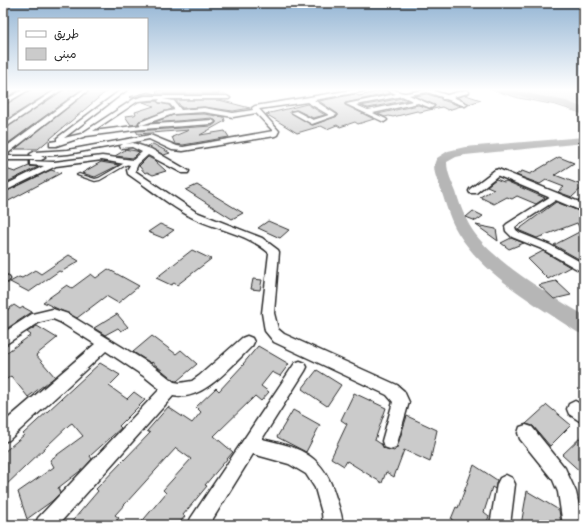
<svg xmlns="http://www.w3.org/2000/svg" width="587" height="528" font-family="Pangolin,'Playpen Sans Arabic',sans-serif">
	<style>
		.green { fill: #e0e0e0; stroke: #868686 }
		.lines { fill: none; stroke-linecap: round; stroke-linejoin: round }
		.river { fill: #b6b6b6; fill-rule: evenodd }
		.building { fill: #cbcbcb; stroke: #2b2b2b }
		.service-casing { stroke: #2b2b2b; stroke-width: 2.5 }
		.minor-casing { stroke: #2b2b2b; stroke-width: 3 }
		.tertiary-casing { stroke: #2b2b2b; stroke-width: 3 }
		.service { fill: #fff; fill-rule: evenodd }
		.minor { fill: #fff; fill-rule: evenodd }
		.tertiary { fill: #fff; fill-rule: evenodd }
	</style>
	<rect width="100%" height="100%" fill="#fff"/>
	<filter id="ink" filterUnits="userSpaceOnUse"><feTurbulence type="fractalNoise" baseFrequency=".025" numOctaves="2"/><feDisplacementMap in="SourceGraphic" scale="8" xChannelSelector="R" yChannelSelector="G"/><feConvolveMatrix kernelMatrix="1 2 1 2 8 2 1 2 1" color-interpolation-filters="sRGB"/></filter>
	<g filter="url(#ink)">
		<!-- green -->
		<path class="green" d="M 489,89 L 584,89 L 584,114 L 556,105 L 519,98 Z"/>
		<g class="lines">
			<!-- river -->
			<path class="river" d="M 495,89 L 508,89 L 566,101 L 584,108 L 584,115 L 563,106 L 496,91 Z
				M 584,137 L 584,143 L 465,155 L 456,157 L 447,162 C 447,173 452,182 456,192 C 460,205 465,219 473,231 C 495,263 550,295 584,315 L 584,335 L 577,332 C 535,304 485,276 458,233 C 450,220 446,205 441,190 C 438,181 430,168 437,158 L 448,151 L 465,147 Z"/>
		</g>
		<!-- building -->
		<path class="building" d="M 9,89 L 21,89 L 3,99 L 3,92 Z
			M 31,89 L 55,89 L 3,122 L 3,106 Z
			M 64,89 L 82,89 L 3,147 L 3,130 Z
			M 91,89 L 109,89 L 38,149 L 15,149 Z
			M 220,89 L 219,94 L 145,94 L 132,98 L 129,97 L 148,92 L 156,94 L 157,91 L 164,90 Z
			M 385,90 L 391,93 L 345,103 L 345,105 L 374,119 L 358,124 L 355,122 L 340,127 L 337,125 L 327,129 L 321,126 L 297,133 L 266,114 L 307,104 L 325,115 L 313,118 L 297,110 L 291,111 L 290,112 L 313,125 L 338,116 L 338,114 L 319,101 L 355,94 L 359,96 Z
			M 427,94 L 440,98 L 442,100 L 461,106 L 448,110 L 442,107 L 420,112 L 417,111 L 393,117 L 389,116 L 385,117 L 378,114 L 418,105 L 432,109 L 435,106 L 435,105 L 414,96 Z
			M 466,95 L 481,100 L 469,104 L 457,97 Z
			M 402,98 L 408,100 L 368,108 L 361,106 Z
			M 176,100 L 219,100 L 250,108 L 233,111 L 204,107 L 182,108 Z
			M 157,101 L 159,103 L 169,105 L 172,109 L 139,121 L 138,124 L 131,125 L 125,116 L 134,115 L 136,114 L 135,112 L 154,106 L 143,102 Z
			M 204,114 L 224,117 L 225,121 L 200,135 L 225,131 L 229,137 L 183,145 L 175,144 L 172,137 L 189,130 L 138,134 L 136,131 L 212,126 L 216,123 L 216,121 L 212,118 L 153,123 L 173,115 Z
			M 153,144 L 170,153 L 164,155 L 147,146 Z
			M 124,149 L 136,151 L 139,152 L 133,158 L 115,156 L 125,150 Z
			M 148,157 L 154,160 L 166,171 L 153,175 L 147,172 L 145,173 L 139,166 Z
			M 559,157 L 574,163 L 555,175 L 584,186 L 572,197 L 558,192 L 564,187 L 546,180 L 540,184 L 516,175 L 522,171 L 530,174 Z
			M 101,162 L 119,165 L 95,177 L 82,173 Z
			M 29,166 L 38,167 L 3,184 L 3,168 L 15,172 Z
			M 51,170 L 61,173 L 3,204 L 3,193 Z
			M 496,179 L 504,182 L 506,181 L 545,198 L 536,204 L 517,196 L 512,199 L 507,197 L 494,204 L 480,197 L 494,189 L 487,186 Z
			M 197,185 L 243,213 L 232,219 L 186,190 Z
			M 556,202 L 584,213 L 584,262 L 554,245 L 581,231 L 577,223 L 537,238 L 518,230 Z
			M 473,211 L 483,216 L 476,221 L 466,217 Z
			M 268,221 L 289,230 L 280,238 L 258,228 Z
			M 160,224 L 174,230 L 163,238 L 148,232 Z
			M 476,225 L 496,229 L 498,241 Z
			M 511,238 L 524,243 L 509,249 L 501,243 Z
			M 192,250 L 211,259 L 177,285 L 174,283 L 171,285 L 156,278 Z
			M 543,251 L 570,267 L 548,279 L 528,259 Z
			M 69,255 L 79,261 L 61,272 L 59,271 L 29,292 L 10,282 L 19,277 L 22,278 L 35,270 L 41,274 Z
			M 108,269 L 139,286 L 118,303 L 106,296 L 77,318 L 43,302 L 67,285 L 72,288 L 91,274 L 96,278 Z
			M 253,279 L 262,280 L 260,290 L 251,289 Z
			M 556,281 L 571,295 L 554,299 L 539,285 Z
			M 14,305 L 20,309 L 23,307 L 32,312 L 3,331 L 3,313 Z
			M 117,314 L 128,327 L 121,331 L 118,328 L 105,335 L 94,328 Z
			M 37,326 L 57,338 L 36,355 L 55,377 L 28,397 L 11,376 L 3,382 L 3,355 L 31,335 L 27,332 Z
			M 152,336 L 176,354 L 181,350 L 197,364 L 177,381 L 175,381 L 152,362 L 151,363 L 133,352 Z
			M 258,346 L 289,364 L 280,376 L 272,372 L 261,386 L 269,392 L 261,401 L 255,396 L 214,436 L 233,452 L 205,485 L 207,486 L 183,515 L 185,516 L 178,525 L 139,525 L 166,493 L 163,490 L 191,459 L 176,448 L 115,515 L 119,518 L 113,525 L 69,525 L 98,491 L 96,489 L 150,433 L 147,431 L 168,407 L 192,423 L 201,412 L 196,407 L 216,388 L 219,391 L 244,364 L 243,364 Z
			M 100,363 L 120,375 L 109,386 L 127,399 L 134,392 L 145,400 L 119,426 L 121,428 L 90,456 L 92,459 L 84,468 L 58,488 L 60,493 L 52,501 L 27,519 L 18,492 L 54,467 L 50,460 L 83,436 L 72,423 L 69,425 L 3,488 L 3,453 L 24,435 L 23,434 Z
			M 317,370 L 341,385 L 327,406 L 302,389 Z
			M 354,393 L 386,408 L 375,440 L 381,444 L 384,448 L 394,451 L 397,447 L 407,416 L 437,430 L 430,462 L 404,450 L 394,477 L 386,472 L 382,483 L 347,461 L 344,466 L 331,458 L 347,424 L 341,420 Z
			M 547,405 L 571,425 L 550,446 L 533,426 L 526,424 Z
			M 293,410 L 320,425 L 306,452 L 277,437 Z
			M 584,434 L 584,475 L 562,455 Z
			M 474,465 L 497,480 L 495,489 L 492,487 L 484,512 L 489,516 L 486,525 L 459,525 L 451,519 L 456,507 L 458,508 Z
			M 527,491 L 559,510 L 561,524 L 554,520 L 554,525 L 521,525 Z"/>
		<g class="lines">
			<defs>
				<path id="service" d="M 128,161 L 131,162 L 100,180 L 95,181 L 77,175 L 79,174 L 95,179 L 99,178 Z"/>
				<path id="minor" d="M 24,89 L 30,89 L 3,105 L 3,101 Z
					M 57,89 L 63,89 L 3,129 L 3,124 Z
					M 84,89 L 90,89 L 7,154 L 3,154 L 3,149 Z
					M 122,89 L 128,89 L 64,138 L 81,134 L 134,99 L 145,96 L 227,96 L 230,98 L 229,99 L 163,99 L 174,101 L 181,110 L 204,108 L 233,113 L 253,110 L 252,108 L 255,106 L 358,89 L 368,89 L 365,91 L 314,100 L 337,115 L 312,124 L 291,112 L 296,111 L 313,120 L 329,115 L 307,102 L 259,109 L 279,131 L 277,135 L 275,136 L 183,151 L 172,150 L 149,139 L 125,144 L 133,143 L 151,149 L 189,171 L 188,173 L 182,173 L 148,155 L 138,164 L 135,171 L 196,212 L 262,238 L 278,250 L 279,252 L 274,313 L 278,329 L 284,334 L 397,385 L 404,391 L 409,402 L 396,447 L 390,449 L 384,447 L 382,441 L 393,402 L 387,395 L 274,342 L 265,331 L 262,313 L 269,253 C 247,233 216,230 191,217 C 169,205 149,188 128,174 L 127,170 L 130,165 L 102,160 L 56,166 L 3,192 L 3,186 L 44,166 L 30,165 L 30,161 L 54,162 L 102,156 L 133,160 L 142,152 L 132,147 L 121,148 L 120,146 L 123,144 L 68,154 L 41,156 L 45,158 L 41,160 L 3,160 L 3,156 L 32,156 L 30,154 L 34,152 L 68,150 L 150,135 L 177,146 L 183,147 L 273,131 L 256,113 L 233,117 L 204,112 L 173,114 L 142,125 L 139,123 L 140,122 L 165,112 L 175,110 L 170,104 L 159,102 L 158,101 L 160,99 L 138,101 L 93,131 L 142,125 L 212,120 L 215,122 L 212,124 L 142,129 L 86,136 L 56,146 L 50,146 L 50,142 L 57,141 L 57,138 Z
					M 386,89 C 393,88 398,93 405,93 C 415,92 426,89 437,89 L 434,91 L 447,95 L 466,90 L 469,92 L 468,93 L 453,97 L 468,104 L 465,106 L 446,99 L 442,99 L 442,97 L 427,92 L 409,95 L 434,106 L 431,108 L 418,103 L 373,113 L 386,119 L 387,120 L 384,122 L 346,104 L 396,94 ZM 402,96 L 413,101 L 368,110 L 356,105 Z
					M 495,170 L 498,170 L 502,172 L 476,193 L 470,193 L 469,191 L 470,189 Z
					M 556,193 L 560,196 L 559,198 L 515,227 L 516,230 L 520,233 L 550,245 L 584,264 L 584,273 L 542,249 L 512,237 L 506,231 L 505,226 L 507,224 Z
					M 3,275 L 8,276 L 10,279 L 8,282 L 3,283 Z
					M 53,309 L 68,314 L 155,367 L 174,382 L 180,383 L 192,381 L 199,376 L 242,338 L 247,336 L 252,338 L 254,342 L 252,346 C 232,365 203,402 173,396 L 58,525 L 35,525 L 38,518 L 160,389 L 145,377 L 106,351 L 9,440 L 3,442 L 3,423 L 95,344 L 60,322 L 53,319 L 40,322 L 3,346 L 3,333 L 32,314 Z
					M 300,361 L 305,363 L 307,367 L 305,371 L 262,439 C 303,448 324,456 336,498 C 339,507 342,515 343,525 L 323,525 L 322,513 L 315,488 L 306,474 L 289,464 L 253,454 L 209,525 L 188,525 L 191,518 L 295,363 Z
					M 575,401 L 584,406 L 584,424 L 569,414 L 567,409 L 569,404 Z
					M 526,425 L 532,427 L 565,468 L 576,492 L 583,525 L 563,525 L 558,492 L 553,480 L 520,439 L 518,433 L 520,427 Z
					M 506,475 L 512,478 L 515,484 L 510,525 L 490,525 L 497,484 L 500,478 Z"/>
				<path id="tertiary" d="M 498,169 L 584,204 L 584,212 L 494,174 L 493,172 Z"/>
			</defs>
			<!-- service casing -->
			<use href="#service" class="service-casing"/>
			<!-- minor casing -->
			<use href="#minor" class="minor-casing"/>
			<!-- tertiary casing -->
			<use href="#tertiary" class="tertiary-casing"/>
			<!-- service -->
			<use href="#service" class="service"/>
			<!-- minor -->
			<use href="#minor" class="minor"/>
			<!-- tertiary -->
			<use href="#tertiary" class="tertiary"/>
		</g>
	</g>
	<!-- sky -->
	<linearGradient id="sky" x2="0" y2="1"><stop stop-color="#94b5d4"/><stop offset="0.55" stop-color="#fff"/><stop offset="1" stop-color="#fff" stop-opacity="0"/></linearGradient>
	<rect width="587" height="163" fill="url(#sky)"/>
	<!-- margin -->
	<rect width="587" height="528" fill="none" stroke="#fff" stroke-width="16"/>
	<rect x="8" y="8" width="571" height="512" fill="none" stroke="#2b2b2b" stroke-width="1.5" filter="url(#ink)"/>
	<!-- legend -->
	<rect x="18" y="18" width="130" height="52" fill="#ffffff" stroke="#aaaaaa"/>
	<rect x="26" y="31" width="20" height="6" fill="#ffffff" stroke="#aaaaaa"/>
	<text x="54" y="38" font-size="12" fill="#2b2b2b">طريق</text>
	<rect x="26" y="48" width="20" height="12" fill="#cbcbcb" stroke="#aaaaaa"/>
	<text x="54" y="58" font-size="12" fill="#2b2b2b">مبنى</text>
</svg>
